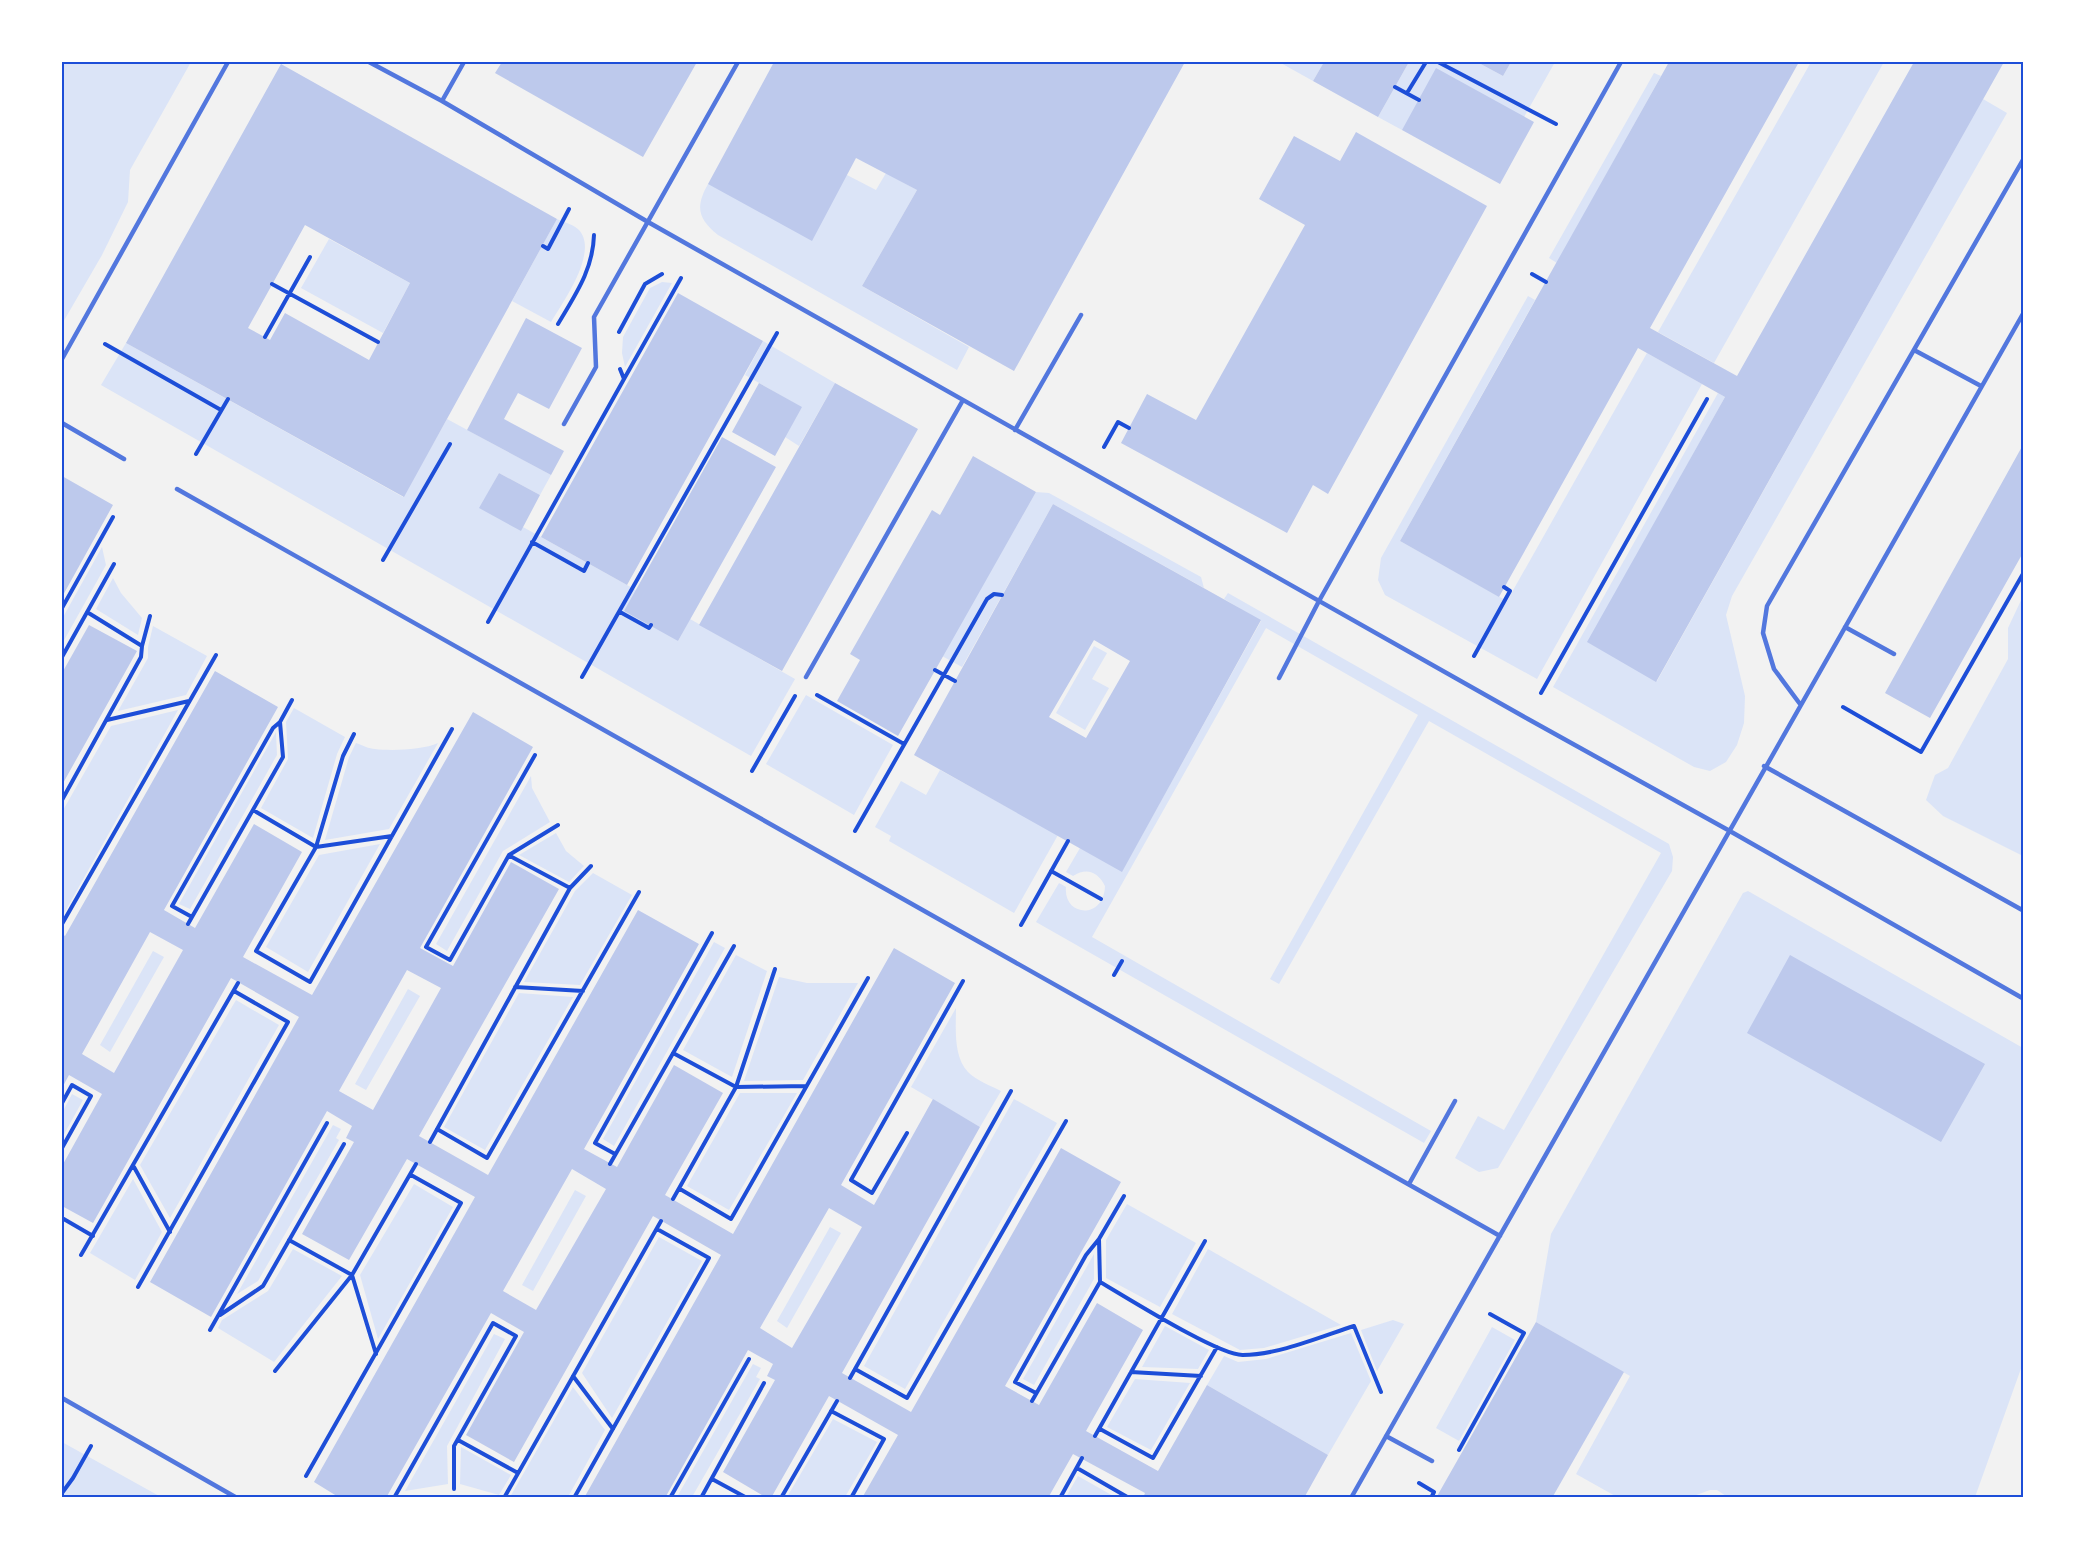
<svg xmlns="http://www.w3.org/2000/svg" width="2085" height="1559" font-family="Overpass,sans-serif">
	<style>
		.green { fill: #dbe4f7 }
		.building { fill: #bdc9ec; fill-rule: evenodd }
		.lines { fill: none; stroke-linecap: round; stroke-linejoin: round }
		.path { stroke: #1d4ed8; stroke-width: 4 }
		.service { stroke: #5277de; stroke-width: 4.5 }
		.neatline { fill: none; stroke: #1d4ed8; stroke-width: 2 }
	</style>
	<rect width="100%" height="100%" fill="#f2f2f2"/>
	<!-- green -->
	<path class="green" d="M 62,62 L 191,62 L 130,170 L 128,202 L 102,255 L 62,324 Z
		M 1279,62 L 1324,62 L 1313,81 Z
		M 1409,62 L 1477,62 L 1503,76 L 1511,62 L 1555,62 L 1524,117 L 1402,130 L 1378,117 Z
		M 1811,62 L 1884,62 L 1714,363 L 1658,332 Z
		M 1654,73 L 1661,76 L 1557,263 L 1549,258 Z
		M 1983,99 L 2007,113 L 1732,596 L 1726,615 L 1745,696 L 1744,723 L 1737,745 L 1726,762 L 1710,771 L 1694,767 L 1553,687 L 1718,393 L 1725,397 L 1588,642 L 1657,681 Z
		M 886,173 L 917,190 L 862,286 L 969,347 L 957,370 L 718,235 C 698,219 695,207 708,184 L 847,175 L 876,190 Z
		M 557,219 C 564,222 574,225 579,230 C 599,252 563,302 551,322 L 512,301 Z
		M 329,239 L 410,283 L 383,333 L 301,288 Z
		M 662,282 L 672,283 L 625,367 L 622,353 L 623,337 L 650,288 Z
		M 1528,296 L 1535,300 L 1400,541 L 1507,601 L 1647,353 L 1702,384 L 1537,679 L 1385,595 L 1378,580 L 1381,558 Z
		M 763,341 L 835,383 L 799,446 L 785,437 L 801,407 L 745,375 Z
		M 126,343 L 403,497 L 447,419 L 551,475 L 540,495 L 499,473 L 480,508 L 523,527 L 636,590 L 678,641 L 690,619 L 795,679 L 751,756 L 101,385 Z
		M 1036,492 L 1049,493 L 1201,577 L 1204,588 L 1053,504 L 962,667 L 942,656 Z
		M 102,547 L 106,565 L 62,644 L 62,619 Z
		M 113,578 L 121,593 L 142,618 L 138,635 L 96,609 Z
		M 1228,593 L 1669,844 L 1673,857 L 1672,871 L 1498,1168 L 1479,1172 L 1455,1158 L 1478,1116 L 1504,1130 L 1661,853 L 1429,721 L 1279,984 L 1270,979 L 1418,715 L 1266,628 L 1092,937 L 1431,1131 L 1424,1143 L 1036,922 L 1059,883 L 1066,887 C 1063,917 1104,920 1105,886 C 1098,872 1087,867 1073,876 L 1066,872 L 1080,848 L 1122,871 L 1261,621 L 1224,599 Z
		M 2023,596 L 2023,856 L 1943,816 L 1926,800 L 1935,775 L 1948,768 L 2008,659 L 2008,628 Z
		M 153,626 L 207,656 L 186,695 L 118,711 L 148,658 L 148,647 Z
		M 1094,646 L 1107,653 L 1092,679 L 1109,688 L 1085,730 L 1056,713 Z
		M 806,695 L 893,745 L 854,815 L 766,764 Z
		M 294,708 L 345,737 L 337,754 L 313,838 L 261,808 L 288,759 L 286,722 Z
		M 178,710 L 62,917 L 62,812 L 111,726 Z
		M 276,732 L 277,755 L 190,909 L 179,904 Z
		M 356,743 C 362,745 369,749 375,749 C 391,751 423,750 438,743 L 389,829 L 325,840 L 349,757 Z
		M 940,770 L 1058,835 L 1014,913 L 889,841 L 891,836 L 875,827 L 901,781 L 926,795 Z
		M 531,776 L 532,788 L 550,822 L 503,851 L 447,951 L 436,944 Z
		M 556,833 L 566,851 L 584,866 L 569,882 L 519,855 Z
		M 380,844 L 308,972 L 266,947 L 319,855 Z
		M 593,873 L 632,895 L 580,985 L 524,982 L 575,891 Z
		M 1748,891 L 2023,1048 L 2023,1363 L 1975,1497 L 1729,1498 L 1717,1490 L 1710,1490 L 1691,1497 L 1617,1497 L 1576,1474 L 1630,1376 L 1536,1322 L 1551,1234 L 1743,893 Z
		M 714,942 L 725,948 L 614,1146 L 603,1139 Z
		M 153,951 L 164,957 L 110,1052 L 100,1045 Z
		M 736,955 L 767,971 L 732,1077 L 683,1050 Z
		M 779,977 L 807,983 L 858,983 L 803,1080 L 744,1081 Z
		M 408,989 L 420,996 L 366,1090 L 355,1084 Z
		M 519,993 L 573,997 L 485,1150 L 444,1127 Z
		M 236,1000 L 279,1025 L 170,1218 L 140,1165 Z
		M 956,1008 C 956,1028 953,1056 968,1072 C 976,1080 991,1086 1001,1091 L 980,1127 L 911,1087 Z
		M 740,1093 L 797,1093 L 729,1210 L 687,1186 Z
		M 72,1094 L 83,1100 L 62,1138 L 62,1113 Z
		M 1014,1099 L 1057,1123 L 905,1389 L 864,1366 Z
		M 333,1125 L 341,1129 L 336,1138 L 339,1140 L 258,1281 L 237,1294 Z
		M 133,1179 L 162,1232 L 135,1280 L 90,1253 Z
		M 414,1184 L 453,1207 L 378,1339 L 360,1275 Z
		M 575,1190 L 586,1196 L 533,1291 L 522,1285 Z
		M 1127,1204 L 1196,1243 L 1160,1307 L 1106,1278 L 1106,1240 Z
		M 830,1227 L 841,1233 L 787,1328 L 777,1321 Z
		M 659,1237 L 702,1261 L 612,1418 L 582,1373 Z
		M 293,1249 L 342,1276 L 274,1362 L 218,1328 L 222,1320 L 268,1291 Z
		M 1208,1249 L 1341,1325 L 1264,1348 L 1240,1350 L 1172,1314 Z
		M 1094,1254 L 1094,1279 L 1034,1385 L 1023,1379 Z
		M 1393,1320 L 1404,1324 L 1377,1371 L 1361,1330 Z
		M 1165,1326 L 1209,1350 L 1198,1369 L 1142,1367 Z
		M 1492,1327 L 1515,1340 L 1459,1441 L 1436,1428 Z
		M 1351,1333 L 1371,1381 L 1328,1455 L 1207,1385 L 1224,1356 L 1238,1362 L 1266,1359 Z
		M 494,1334 L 505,1339 L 447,1446 L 448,1484 L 405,1491 Z
		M 753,1364 L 761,1368 L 756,1377 L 760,1379 L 692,1497 L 677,1497 Z
		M 1135,1379 L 1190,1383 L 1151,1450 L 1107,1427 Z
		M 573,1387 L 605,1430 L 568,1497 L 510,1497 Z
		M 833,1419 L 877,1442 L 845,1497 L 787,1497 Z
		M 62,1442 L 161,1497 L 62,1497 Z
		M 461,1447 L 511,1475 L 499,1495 L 460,1484 Z
		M 1078,1476 L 1115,1497 L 1066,1497 Z"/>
	<!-- building -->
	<path class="building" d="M 502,62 L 697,62 L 643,157 L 495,73 Z
		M 774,62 L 1185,62 L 1014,371 L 862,286 L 917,190 L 856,158 L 812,241 L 708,184 Z
		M 1324,62 L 1409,62 L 1378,117 L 1313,81 Z
		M 1477,62 L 1511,62 L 1503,76 Z
		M 1669,62 L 1799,62 L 1650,328 L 1737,376 L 1914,62 L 2004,62 L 1656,682 L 1587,642 L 1725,397 L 1638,348 L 1499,597 L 1400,541 Z
		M 281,64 L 557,219 L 404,497 L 126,343 ZM 305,225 L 410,283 L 369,360 L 285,313 L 270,340 L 248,328 Z
		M 1436,68 L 1534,122 L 1500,184 L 1402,130 Z
		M 1356,132 L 1487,206 L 1328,494 L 1313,485 L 1287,533 L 1121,443 L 1147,394 L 1196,420 L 1305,225 L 1259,199 L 1294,136 L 1340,161 Z
		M 678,293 L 763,341 L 627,585 L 541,537 Z
		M 526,318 L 582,348 L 549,409 L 518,393 L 504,419 L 564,451 L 551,475 L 467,430 Z
		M 759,383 L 802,407 L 775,456 L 732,432 Z
		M 835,383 L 918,429 L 782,671 L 699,625 Z
		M 722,437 L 776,467 L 678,641 L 624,611 Z
		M 2024,443 L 2024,551 L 1930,718 L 1885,693 Z
		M 973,456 L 1036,492 L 898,736 L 837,701 L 860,660 L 850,654 L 932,510 L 940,515 Z
		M 499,473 L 540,495 L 521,531 L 479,508 Z
		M 62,476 L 113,505 L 62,597 Z
		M 1053,504 L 1261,620 L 1122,872 L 914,755 ZM 1094,640 L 1130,661 L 1086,738 L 1049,717 Z
		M 89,625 L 137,651 L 62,785 L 62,673 Z
		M 215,671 L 278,707 L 164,910 L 195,928 L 254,824 L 302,852 L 243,957 L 312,995 L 473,712 L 533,747 L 420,948 L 453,966 L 511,862 L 559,889 L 419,1136 L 488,1175 L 638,910 L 699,944 L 584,1149 L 617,1167 L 674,1065 L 723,1093 L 665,1195 L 733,1234 L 894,948 L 955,983 L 841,1185 L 874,1205 L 933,1099 L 980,1127 L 842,1373 L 911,1412 L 1061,1148 L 1121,1182 L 1005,1386 L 1039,1405 L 1097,1303 L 1143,1330 L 1086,1431 L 1158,1471 L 1207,1385 L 1328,1455 L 1304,1498 L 1143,1498 L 1145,1493 L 1073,1454 L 1048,1498 L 862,1498 L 898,1435 L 829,1396 L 771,1498 L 767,1498 L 723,1472 L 775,1380 L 767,1376 L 773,1364 L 748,1350 L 665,1498 L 584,1498 L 721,1255 L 653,1216 L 514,1462 L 466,1435 L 524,1332 L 491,1313 L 386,1498 L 340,1498 L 314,1482 L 475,1197 L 407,1159 L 349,1260 L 302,1234 L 354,1142 L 346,1138 L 352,1126 L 327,1111 L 211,1317 L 150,1282 L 299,1017 L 231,978 L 93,1223 L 62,1206 L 62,1166 L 102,1094 L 69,1075 L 62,1088 L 62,934 L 65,936 ZM 150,932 L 183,950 L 114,1073 L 82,1054 ZM 407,970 L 441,988 L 373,1110 L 339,1091 ZM 572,1169 L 606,1189 L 536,1310 L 503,1291 ZM 829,1208 L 862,1227 L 792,1348 L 760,1328 Z
		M 1790,955 L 1985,1064 L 1941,1142 L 1747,1033 Z
		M 1536,1322 L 1624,1372 L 1552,1498 L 1436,1498 Z"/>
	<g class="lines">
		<!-- path -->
		<path class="path" d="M 1438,62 L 1556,124
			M 1395,87 L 1419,100
			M 1407,93 L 1426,62
			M 543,246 L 548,249 L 569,209
			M 1532,274 L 1546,282
			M 272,284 L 378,342
			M 558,324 C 575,295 593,270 594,235
			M 619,332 L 645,284 L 662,274
			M 265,337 L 310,257
			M 105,344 L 221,410
			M 624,379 L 681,278
			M 1104,447 L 1118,422 L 1129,428
			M 196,454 L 228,399
			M 532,542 L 584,571 L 588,563
			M 383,560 L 450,444
			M 62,608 L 113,517
			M 87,612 L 142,646
			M 620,612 L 649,628 L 651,625
			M 488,622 L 624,379 L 620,369
			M 1474,656 L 1510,591 L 1504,587
			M 62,657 L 114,564
			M 935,670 L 955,681
			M 582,677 L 777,333
			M 1541,693 L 1707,399
			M 817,695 L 904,744
			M 1843,707 L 1921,752 L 2024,572
			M 107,720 L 189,701
			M 354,734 L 343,756 L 316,847 L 256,951 L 310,982 L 452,729
			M 535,755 L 426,947 L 450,960 L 509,855 L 558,825
			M 752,771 L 795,696
			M 62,800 L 141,657 L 142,646 L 150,616
			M 253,810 L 316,847 L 392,836
			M 855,831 L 987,599 L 994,594 L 1002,595
			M 510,856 L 570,888
			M 1051,871 L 1101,899
			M 192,917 L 172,906 L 273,728 L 280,722
			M 62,924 L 216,655
			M 188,924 L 283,757 L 280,722 L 292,700
			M 1021,925 L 1068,841
			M 1114,975 L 1122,961
			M 515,987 L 583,991
			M 673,1053 L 736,1087 L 806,1086
			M 62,1103 L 72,1085 L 91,1096 L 62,1148
			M 437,1129 L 487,1158 L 639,892
			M 907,1133 L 872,1193 L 851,1180 L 963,981
			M 430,1142 L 570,888 L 591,866
			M 615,1154 L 595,1143 L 712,933
			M 610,1164 L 734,946
			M 134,1167 L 170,1232
			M 680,1189 L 731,1219 L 868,978
			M 673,1199 L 736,1087 L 775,969
			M 62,1218 L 93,1236
			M 289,1240 L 352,1275 L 376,1354
			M 81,1255 L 238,983
			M 1100,1282 C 1126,1297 1219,1356 1243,1355 C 1278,1355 1320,1337 1354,1326 L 1381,1392
			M 138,1287 L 288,1022 L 234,991
			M 220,1315 L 263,1286 L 344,1144
			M 210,1330 L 327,1123
			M 855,1369 L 907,1398 L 1066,1121
			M 275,1371 L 352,1275 L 416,1164
			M 1131,1372 L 1201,1376
			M 573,1376 L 613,1429
			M 850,1378 L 1011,1091
			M 1036,1393 L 1015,1382 L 1086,1255 L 1099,1239
			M 1032,1401 L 1100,1282 L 1099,1239 L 1124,1196
			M 831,1411 L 884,1439 L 851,1498
			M 1100,1429 L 1153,1458 L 1217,1347
			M 1095,1436 L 1205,1241
			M 458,1440 L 518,1473
			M 1459,1450 L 1524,1333 L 1490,1314
			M 1077,1468 L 1129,1498
			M 306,1476 L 461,1203 L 411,1175
			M 712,1479 L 747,1498
			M 1419,1483 L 1434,1492 L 1431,1498
			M 62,1493 L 73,1478 L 91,1446
			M 394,1498 L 493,1323 L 516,1336 L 454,1446 L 454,1489
			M 504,1498 L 661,1221
			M 574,1498 L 709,1258 L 657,1229
			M 670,1498 L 749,1359
			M 701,1498 L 764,1383
			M 781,1498 L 837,1401
			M 1060,1498 L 1082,1458"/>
		<!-- service -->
		<path class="service" d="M 369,62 L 442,101 L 648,222 L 1528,719 L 1728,830 L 2024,999
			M 442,101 L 464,62
			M 1914,350 L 1981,386
			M 62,359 L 228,62
			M 62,423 L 124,459
			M 564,424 L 596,367 L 594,317 L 738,62
			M 1015,430 L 1081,315
			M 177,489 L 1500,1236
			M 1845,627 L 1894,654
			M 806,677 L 963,400
			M 1279,678 L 1319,601 L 1621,62
			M 1800,704 L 1774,669 L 1763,633 L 1767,606 L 2024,158
			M 1764,766 L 2024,911
			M 1409,1184 L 1455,1101
			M 62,1398 L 237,1498
			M 1386,1436 L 1432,1461
			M 1351,1498 L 2024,312"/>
	</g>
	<!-- border -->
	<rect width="2085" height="1559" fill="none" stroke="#ffffff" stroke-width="126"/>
	<rect x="63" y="63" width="1959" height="1433" class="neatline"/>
</svg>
